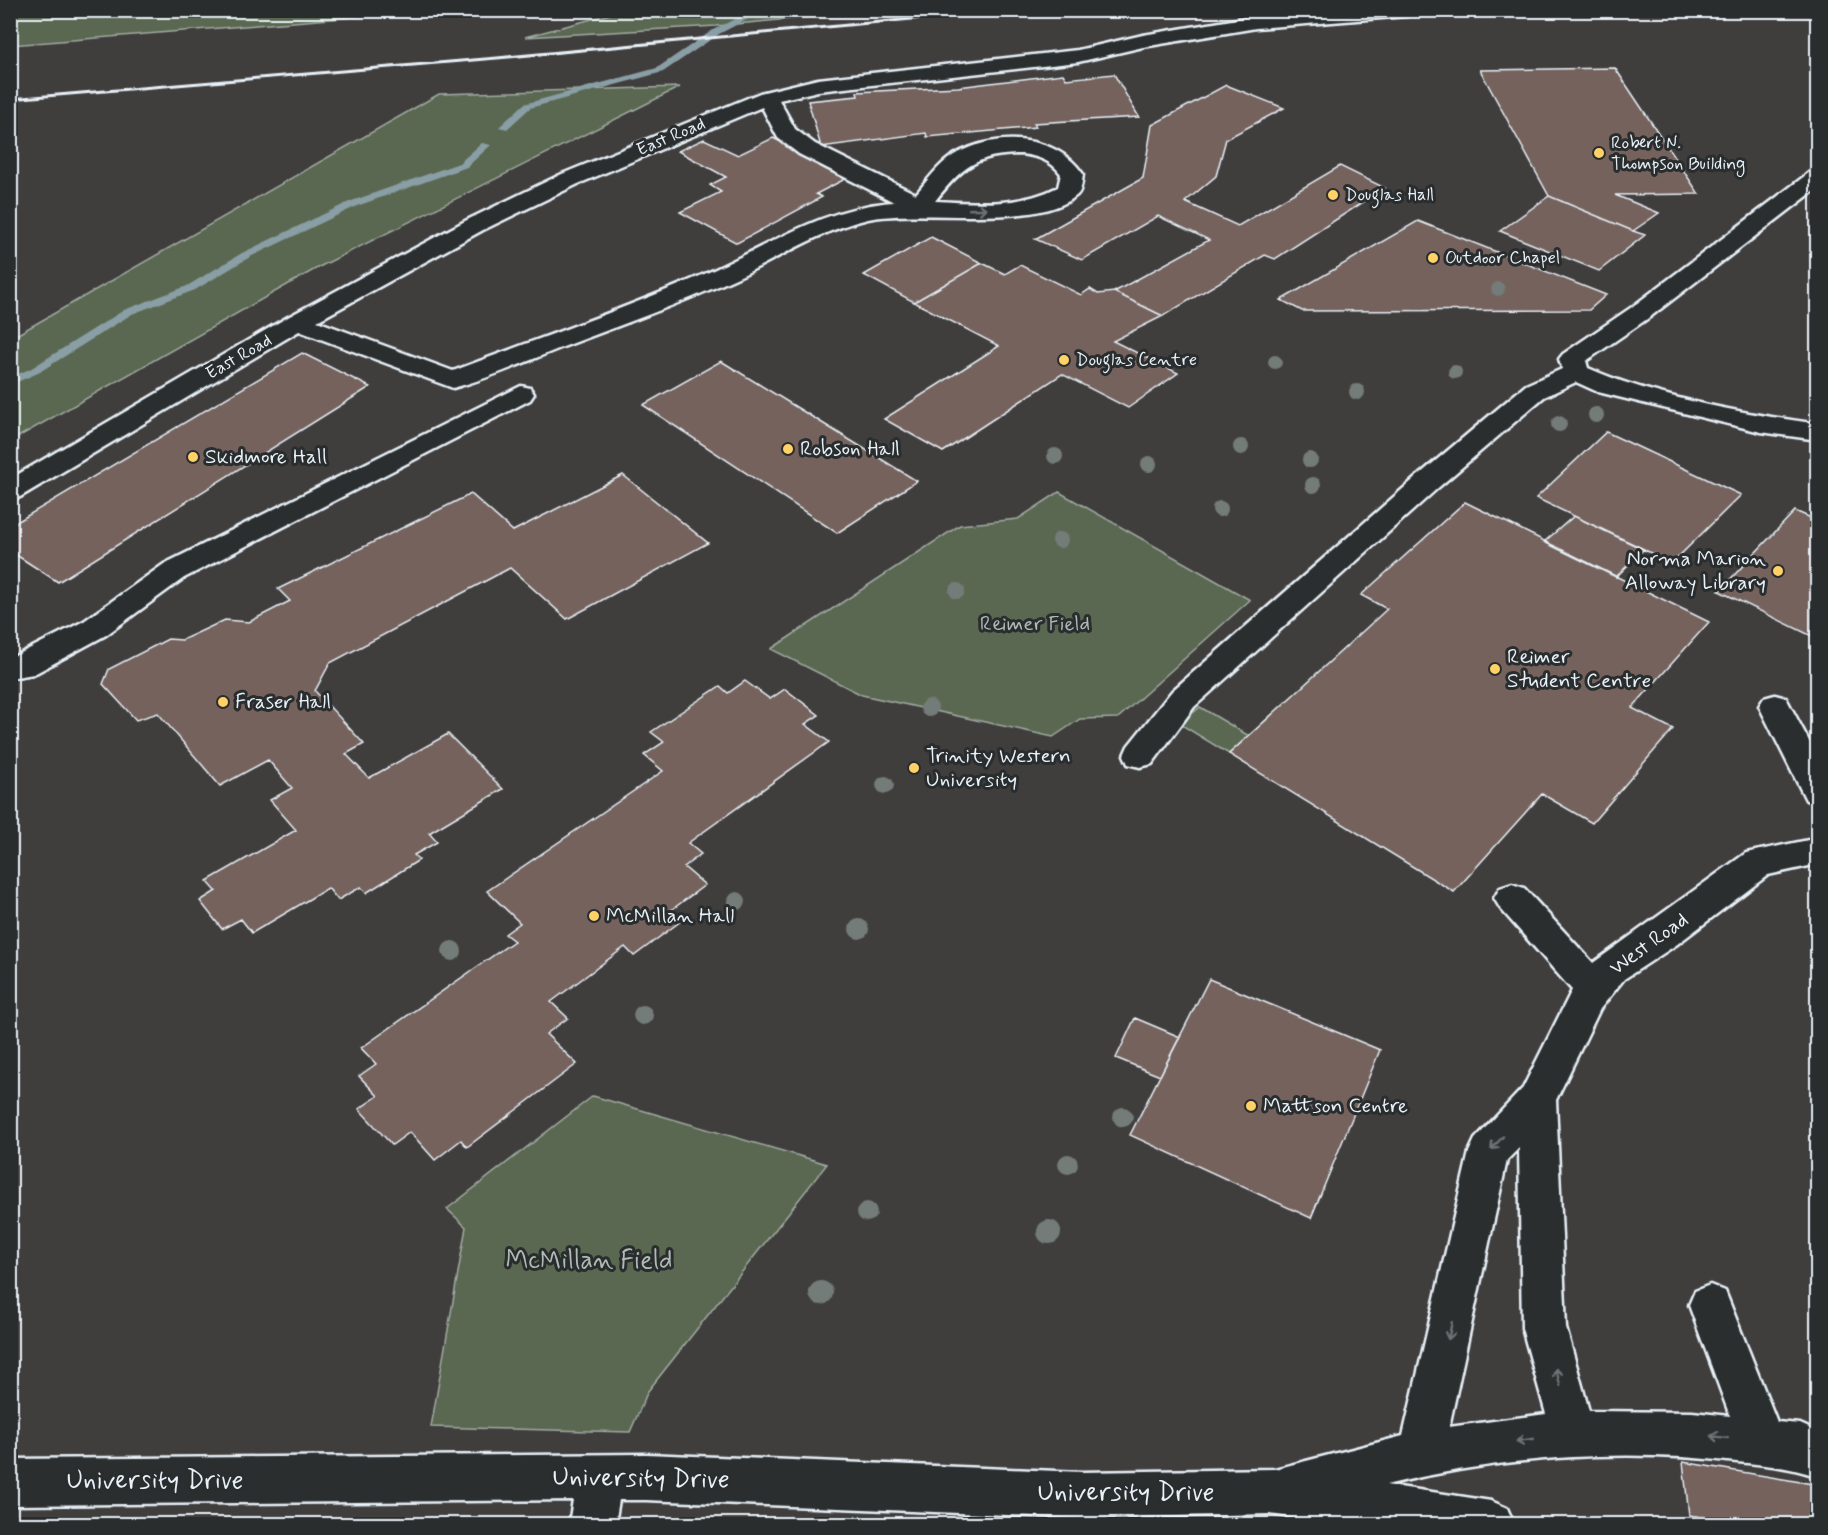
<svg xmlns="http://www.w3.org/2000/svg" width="1828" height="1535" font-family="Mynerve,sans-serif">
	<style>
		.built { fill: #403d3c }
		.green { fill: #5a6851; stroke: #a1aca4; stroke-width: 1.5 }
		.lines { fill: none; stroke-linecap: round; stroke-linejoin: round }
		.stream { fill: #899ea5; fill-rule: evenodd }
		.building { fill: #74625d; stroke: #e8f1f8; stroke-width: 1.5 }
		.minor-casing { stroke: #e8f1f8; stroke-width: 5 }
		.minor { fill: #2a2d2e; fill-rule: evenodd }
		.rail { stroke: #e8f1f8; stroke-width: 3 }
		.tree { fill: #737b78 }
		.oneway { stroke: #6c7275 }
		.poi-dot { fill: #ffd166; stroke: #2a2d2e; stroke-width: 2 }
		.labels { text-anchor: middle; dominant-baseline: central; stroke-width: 6; stroke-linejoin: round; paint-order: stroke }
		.far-street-label { font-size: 18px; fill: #e8f1f8; stroke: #2a2d2e }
		.far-poi-label { font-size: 18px; fill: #e8f1f8; stroke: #2a2d2e; text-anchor: start }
		.poi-label { font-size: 21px; fill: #e8f1f8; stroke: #2a2d2e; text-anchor: start }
		.park-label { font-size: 21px; fill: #afbab5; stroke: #2a2d2e }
		.street-label { font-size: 21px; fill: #e8f1f8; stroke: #2a2d2e }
		.near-park-label { font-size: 26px; fill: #afbab5; stroke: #2a2d2e }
		.near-street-label { font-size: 26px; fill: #e8f1f8; stroke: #2a2d2e }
	</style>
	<rect width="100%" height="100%" fill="#2a2d2e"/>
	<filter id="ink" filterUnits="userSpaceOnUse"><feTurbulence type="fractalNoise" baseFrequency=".0167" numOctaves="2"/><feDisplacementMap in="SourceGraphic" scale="12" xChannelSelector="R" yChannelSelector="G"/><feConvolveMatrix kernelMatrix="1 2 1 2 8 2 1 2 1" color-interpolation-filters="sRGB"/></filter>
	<g filter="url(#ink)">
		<!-- built -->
		<path class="built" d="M 11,11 L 1817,11 L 1817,1524 L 11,1524 Z"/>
		<!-- green -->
		<path class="green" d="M 11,10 L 429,10 L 429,11 L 11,45 Z
			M 622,11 L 622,10 L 876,11 L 716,26 L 525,37 Z
			M 680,87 L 319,267 L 11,441 L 11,338 L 439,94 Z
			M 1059,492 L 1250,600 L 1118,718 L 1080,719 L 1053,737 L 862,695 L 771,649 L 960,525 L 1018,519 Z
			M 1200,707 L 1249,736 L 1229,754 L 1180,724 Z
			M 593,1096 L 827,1164 L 648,1391 L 630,1432 L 431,1427 L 466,1227 L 447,1209 Z"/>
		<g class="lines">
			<!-- stream -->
			<path class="stream" d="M 753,10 L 765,10 L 719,34 L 663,72 L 530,108 L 507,129 L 499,127 L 524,104 L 657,68 L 713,30 Z
				M 482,143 L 491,145 L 467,167 L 357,206 L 250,257 L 195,290 L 132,314 L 38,373 L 10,385 L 10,377 L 30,369 L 124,310 L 187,286 L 242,253 L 349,202 L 459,163 Z"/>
		</g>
		<!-- building -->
		<path class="building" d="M 1615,68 L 1699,194 L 1615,195 L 1659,213 L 1633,231 L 1549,196 L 1480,70 Z
			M 1063,74 L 1066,79 L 1114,74 L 1139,117 L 1034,123 L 1036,127 L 927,137 L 926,133 L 821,147 L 808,101 L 858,96 L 857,92 L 958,87 Z
			M 1226,85 L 1284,108 L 1226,139 L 1216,176 L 1185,202 L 1238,226 L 1340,166 L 1385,188 L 1275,259 L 1265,255 L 1163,316 L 1114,292 L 1209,240 L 1158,216 L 1082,260 L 1035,239 L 1143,178 L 1152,125 Z
			M 773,138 L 851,176 L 816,194 L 822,197 L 737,243 L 680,212 L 721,192 L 710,185 L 726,177 L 678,151 L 704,139 L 738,155 Z
			M 1549,196 L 1633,231 L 1645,235 L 1599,271 L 1500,231 Z
			M 1418,221 L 1606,295 L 1589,310 L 1302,311 L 1281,300 Z
			M 931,237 L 982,263 L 914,302 L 864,275 Z
			M 982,263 L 1005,274 L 1020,265 L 1081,295 L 1090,289 L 1098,294 L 1114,292 L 1163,316 L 1113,341 L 1178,373 L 1128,408 L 1062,374 L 943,452 L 884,419 L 999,346 L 914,302 Z
			M 302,353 L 370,387 L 58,582 L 10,551 L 10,526 Z
			M 721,361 L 814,418 L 917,481 L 837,533 L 643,405 Z
			M 1606,432 L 1741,495 L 1672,563 L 1536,498 Z
			M 623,475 L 708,543 L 567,619 L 510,568 L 330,663 L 315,691 L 364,744 L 346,754 L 369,778 L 448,734 L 503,789 L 429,833 L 437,842 L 414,855 L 419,860 L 366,893 L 361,887 L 338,900 L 328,888 L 252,933 L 241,919 L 222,929 L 200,901 L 216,891 L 207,881 L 296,830 L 270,800 L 292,788 L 268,760 L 220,786 L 158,713 L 136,720 L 103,684 L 109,669 L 168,639 L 182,640 L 225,620 L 249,622 L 290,601 L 278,589 L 471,494 L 513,531 Z
			M 1465,502 L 1709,622 L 1632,708 L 1673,729 L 1592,823 L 1542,794 L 1454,892 L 1229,754 L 1387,609 L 1361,595 Z
			M 1795,511 L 1818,521 L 1818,639 L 1719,591 Z
			M 1574,516 L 1644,549 L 1616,577 L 1544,542 Z
			M 745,681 L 770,699 L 785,689 L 819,715 L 805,724 L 829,742 L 688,843 L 701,854 L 684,867 L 705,885 L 670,911 L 681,921 L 634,956 L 625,947 L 551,1002 L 568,1018 L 546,1034 L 577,1064 L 467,1147 L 461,1140 L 435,1160 L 410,1132 L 392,1145 L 359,1109 L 378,1096 L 359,1076 L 376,1064 L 361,1048 L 514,941 L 505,934 L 520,923 L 487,891 L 663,771 L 644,755 L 664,742 L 651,732 L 720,686 L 728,693 Z
			M 1209,979 L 1380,1050 L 1311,1218 L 1130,1135 Z
			M 1135,1018 L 1180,1037 L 1160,1076 L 1116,1058 Z
			M 1683,1462 L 1818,1485 L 1818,1524 L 1745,1524 L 1689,1515 Z"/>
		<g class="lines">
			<defs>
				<path id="minor" d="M 1327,10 L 1416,10 L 1407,16 L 1256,28 L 1143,47 L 1078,62 L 818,91 L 779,100 L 795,129 L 815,144 L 916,194 C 927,181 939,164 954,155 C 995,131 1056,134 1083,174 C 1082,180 1082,191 1077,195 C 1039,230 921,208 868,219 C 821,230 779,258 736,278 C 680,304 621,325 563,347 C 527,361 491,378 453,388 L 299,331 L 20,497 L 10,500 L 10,479 L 288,317 L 467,220 L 562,174 L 760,93 L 818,79 L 1078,50 L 1143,35 L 1256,16 ZM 762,107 L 778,138 L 799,154 L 894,202 C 823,207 763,249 700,276 C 619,311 535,340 453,371 L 317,321 L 483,230 L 578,184 ZM 1021,154 C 1037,156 1051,160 1061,174 L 1058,187 C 1019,207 977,203 935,201 C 962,167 977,154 1021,154 Z
					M 1818,170 L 1818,188 L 1650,317 L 1586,361 L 1588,368 C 1653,397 1746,414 1818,424 L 1818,440 L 1761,432 L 1598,392 L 1576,382 L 1544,397 L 1440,486 L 1194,707 L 1152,764 L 1140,767 L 1128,764 L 1124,755 L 1128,746 L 1172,691 L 1420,474 L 1526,385 L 1562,369 L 1559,359 L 1563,354 L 1632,307 L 1810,172 Z
					M 521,386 L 530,388 L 534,394 L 530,400 L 184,578 L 106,635 L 34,674 L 10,678 L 10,656 L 17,655 L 84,621 L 164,564 Z
					M 1775,695 L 1786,698 L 1818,758 L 1818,803 L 1806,800 L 1759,706 L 1764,698 Z
					M 1818,838 L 1818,864 L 1768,875 L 1676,945 L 1624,979 L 1600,1009 L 1556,1100 L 1566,1328 L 1589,1411 L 1692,1412 L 1730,1416 L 1689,1305 L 1695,1291 L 1710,1285 L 1725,1291 L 1777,1422 L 1800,1424 L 1818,1432 L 1818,1477 C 1792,1467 1765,1465 1737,1462 C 1621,1448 1500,1457 1386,1485 L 1491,1501 L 1507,1508 L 1514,1524 L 1340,1524 L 1270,1514 L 1082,1518 L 646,1500 L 619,1500 L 615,1524 L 569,1524 L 573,1500 L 10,1505 L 10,1459 L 646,1454 L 1082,1472 L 1275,1469 L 1403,1436 L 1469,1152 L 1475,1139 L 1523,1088 L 1572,990 L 1500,908 L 1494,898 L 1500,888 L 1512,884 L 1524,888 L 1593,963 L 1746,853 ZM 1519,1148 L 1522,1328 L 1546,1414 L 1449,1427 L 1507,1160 Z"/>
			</defs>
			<!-- minor casing -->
			<use href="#minor" class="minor-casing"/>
			<!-- minor -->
			<use href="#minor" class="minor"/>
			<!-- rail -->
			<path class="rail" d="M 10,99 L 497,58 L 1008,10"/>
		</g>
		<!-- trees -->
		<g class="tree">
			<circle cx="1498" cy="289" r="7"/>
			<circle cx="1275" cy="362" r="7"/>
			<circle cx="1455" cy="372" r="7"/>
			<circle cx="1357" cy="392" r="8"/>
			<circle cx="1596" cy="415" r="8"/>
			<circle cx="1559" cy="424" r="8"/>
			<circle cx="1241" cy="447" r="8"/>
			<circle cx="1055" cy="456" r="8"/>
			<circle cx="1310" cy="460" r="8"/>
			<circle cx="1149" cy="464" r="8"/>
			<circle cx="1313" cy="485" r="8"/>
			<circle cx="1220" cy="509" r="8"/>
			<circle cx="1060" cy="540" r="8"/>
			<circle cx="957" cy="591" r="8"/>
			<circle cx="929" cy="708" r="9"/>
			<circle cx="885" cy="785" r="9"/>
			<circle cx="737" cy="901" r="9"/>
			<circle cx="859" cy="929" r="10"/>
			<circle cx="452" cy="951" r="10"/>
			<circle cx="643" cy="1015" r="10"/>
			<circle cx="1123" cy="1117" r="10"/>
			<circle cx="1068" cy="1164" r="10"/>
			<circle cx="867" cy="1212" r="10"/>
			<circle cx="1049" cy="1232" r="12"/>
			<circle cx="821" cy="1293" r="12"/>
		</g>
		<!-- one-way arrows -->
		<defs><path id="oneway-shaft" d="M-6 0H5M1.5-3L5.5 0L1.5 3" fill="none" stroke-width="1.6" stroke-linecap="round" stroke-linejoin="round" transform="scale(1.5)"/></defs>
		<g class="oneway">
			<use href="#oneway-shaft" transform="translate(978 209) rotate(-2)"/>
			<use href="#oneway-shaft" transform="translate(1497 1143) rotate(133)"/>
			<use href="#oneway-shaft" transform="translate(1450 1331) rotate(102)"/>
			<use href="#oneway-shaft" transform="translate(1558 1377) rotate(-105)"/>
			<use href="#oneway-shaft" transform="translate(1719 1437) rotate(-173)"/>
			<use href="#oneway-shaft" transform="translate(1525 1440) rotate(172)"/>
		</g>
	</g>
	<!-- markers -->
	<g class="poi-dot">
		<circle cx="1599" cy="153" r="6"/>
		<circle cx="1333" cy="195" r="6"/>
		<circle cx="1433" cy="258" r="6"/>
		<circle cx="1064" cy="360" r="6"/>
		<circle cx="788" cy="449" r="6"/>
		<circle cx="193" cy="457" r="6"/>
		<circle cx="1778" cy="571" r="6"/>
		<circle cx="1495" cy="669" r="6"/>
		<circle cx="223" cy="702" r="6"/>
		<circle cx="914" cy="768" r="6"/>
		<circle cx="594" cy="916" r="6"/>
		<circle cx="1251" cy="1106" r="6"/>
	</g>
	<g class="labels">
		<!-- far-street labels -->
		<g class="far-street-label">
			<text transform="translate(671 137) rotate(-23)">East Road</text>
			<text transform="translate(239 357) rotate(-30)">East Road</text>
		</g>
		<!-- far-poi labels -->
		<g class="far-poi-label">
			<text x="1611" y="143">Robert N.<tspan x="1611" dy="21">Thompson Building</tspan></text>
			<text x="1345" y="195">Douglas Hall</text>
			<text x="1445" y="258">Outdoor Chapel</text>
			<text x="1076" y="360">Douglas Centre</text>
		</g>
		<!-- poi labels -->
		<g class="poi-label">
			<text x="800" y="449">Robson Hall</text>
			<text x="205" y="457">Skidmore Hall</text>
			<text x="1766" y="559" text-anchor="end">Norma Marion<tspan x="1766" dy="24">Alloway Library</tspan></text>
			<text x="1507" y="657">Reimer<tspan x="1507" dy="24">Student Centre</tspan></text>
			<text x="235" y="702">Fraser Hall</text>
			<text x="926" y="756">Trinity Western<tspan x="926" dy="24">University</tspan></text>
			<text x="606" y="916">McMillan Hall</text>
			<text x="1263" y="1106">Mattson Centre</text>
		</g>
		<!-- park labels -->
		<g class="park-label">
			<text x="1035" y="624">Reimer Field</text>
		</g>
		<!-- street labels -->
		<g class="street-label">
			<text transform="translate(1649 944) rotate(-36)">West Road</text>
		</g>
		<!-- near-park labels -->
		<g class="near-park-label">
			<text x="589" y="1261">McMillan Field</text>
		</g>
		<!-- near-street labels -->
		<g class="near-street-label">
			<text transform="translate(641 1479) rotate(1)">University Drive</text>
			<text x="155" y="1481">University Drive</text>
			<text x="1126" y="1493">University Drive</text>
		</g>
	</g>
	<!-- margin -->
	<rect width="1828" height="1535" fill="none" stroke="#2a2d2e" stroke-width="36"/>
	<rect x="18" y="18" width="1792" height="1499" fill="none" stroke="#e8f1f8" stroke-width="2" filter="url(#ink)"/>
</svg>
